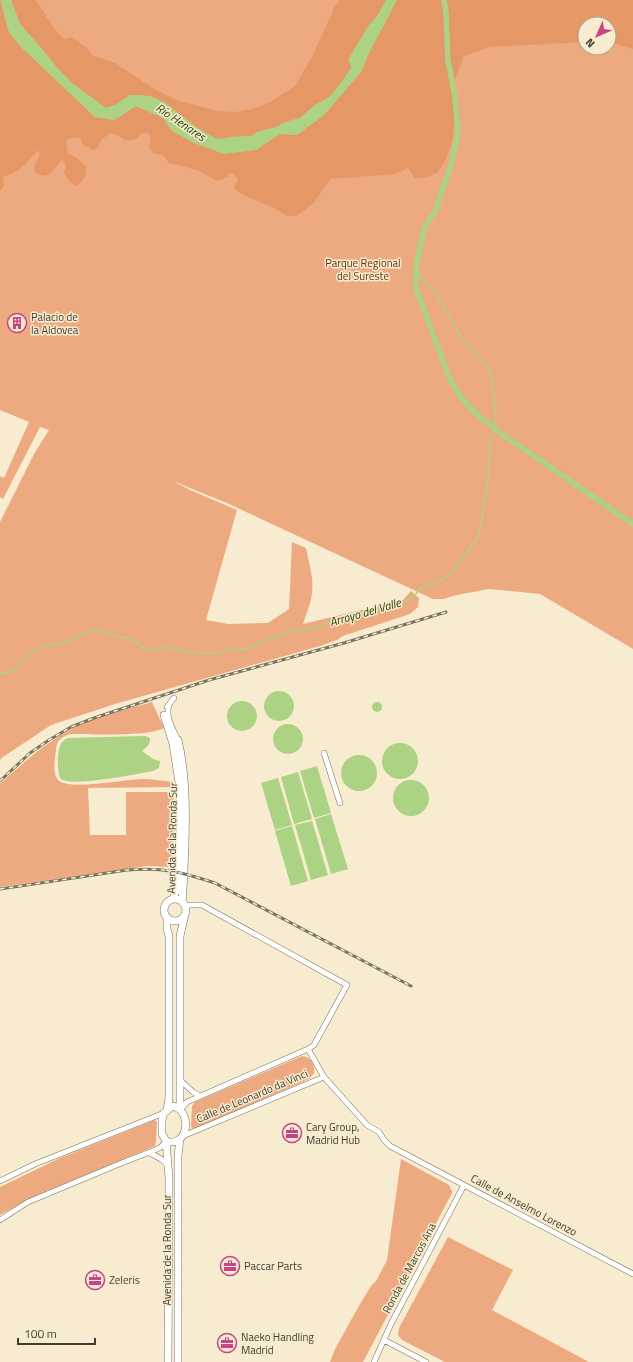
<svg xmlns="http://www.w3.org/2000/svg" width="633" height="1362" font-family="'Titillium Web',sans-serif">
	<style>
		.green { fill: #edaa81; fill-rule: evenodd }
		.forest { fill: #e59766 }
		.water { fill: #abd383 }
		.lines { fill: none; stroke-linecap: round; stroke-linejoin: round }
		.stream { stroke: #abd383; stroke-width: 1.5 }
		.canal { stroke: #abd383; stroke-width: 5.5 }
		.minor-casing { stroke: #786f55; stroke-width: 6 }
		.secondary-casing { stroke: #786f55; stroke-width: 8 }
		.minor { stroke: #fff; stroke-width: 5 }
		.secondary { stroke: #fff; stroke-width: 7 }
		.rail-casing { stroke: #7a7462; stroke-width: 3 }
		.rail { stroke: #f7eccf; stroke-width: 1.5; stroke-dasharray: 4.5; stroke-linecap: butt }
		.labels { text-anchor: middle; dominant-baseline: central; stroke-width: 3; stroke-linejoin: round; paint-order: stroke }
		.park-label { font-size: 11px; fill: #62300b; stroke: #f7eccf }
		.poi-label { font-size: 11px; fill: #403c30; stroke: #f7eccf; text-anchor: start }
		.street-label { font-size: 11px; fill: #403c30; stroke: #f7eccf }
		.water-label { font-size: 12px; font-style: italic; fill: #253d03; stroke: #f7eccf }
	</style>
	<rect width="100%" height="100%" fill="#f7eccf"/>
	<!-- green -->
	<path class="green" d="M 0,0 L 633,0 L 633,649 L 540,594 L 489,589 L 457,595 L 443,599 L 433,599 L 229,504 L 173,481 L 190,490 L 237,510 L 206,620 L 228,624 L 268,623 L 289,609 L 292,542 L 306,548 C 309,563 314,579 312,593 C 311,604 306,614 303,624 L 403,600 L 411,591 L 419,598 L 418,607 L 410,614 L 343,636 L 337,640 L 320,646 L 115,704 L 51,725 L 3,757 L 0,760 L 0,522 L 34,454 L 49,430 L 40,427 L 3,499 L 0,497 L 0,476 L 4,478 L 29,422 L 0,410 ZM 585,24 L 609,24 L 609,48 L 585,48 Z
		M 152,702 L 164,728 C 148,737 91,734 71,734 C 63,736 56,740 56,750 C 55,758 52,773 58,780 C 68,791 127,779 143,779 C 153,779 163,781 173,782 L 174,787 L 88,788 L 90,835 L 126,835 L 126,792 L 166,792 L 174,793 L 172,867 L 147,866 L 0,887 L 0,784 C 23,763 45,743 73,728 C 98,716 126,709 152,702 Z
		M 302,1056 C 311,1057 315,1064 314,1073 L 309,1079 L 196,1129 L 192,1128 L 191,1126 L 192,1106 L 195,1102 Z
		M 155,1120 L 157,1122 L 156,1141 L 155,1146 L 35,1196 L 0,1215 L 0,1187 L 60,1158 Z
		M 401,1159 L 449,1185 L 452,1191 L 452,1193 L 363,1362 L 330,1362 L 335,1349 L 360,1304 L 371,1286 L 376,1281 L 387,1260 Z
		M 448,1237 L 513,1270 L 492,1310 L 589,1362 L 445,1362 L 402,1340 L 398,1335 L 399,1328 Z"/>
	<!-- forest -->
	<path class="forest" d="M 0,0 L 9,32 L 21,47 L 95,117 L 114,120 L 136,106 L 163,118 L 172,131 L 256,150 L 280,134 L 297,135 L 324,115 L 361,72 L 369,53 L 397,0 L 633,0 L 633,49 L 609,42 L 609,24 L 585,24 L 585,42 L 489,47 L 464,56 L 454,82 L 456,110 L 452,143 L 444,163 L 437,173 L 424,178 L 415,178 L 408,168 L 395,174 L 330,179 L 314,203 L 296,216 L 287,216 L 274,208 L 245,196 L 234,189 L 238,179 L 234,174 L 229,173 L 228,177 L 217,181 L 197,170 L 169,163 L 163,155 L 153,153 L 149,147 L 151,138 L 147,132 L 140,134 L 138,138 C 121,145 125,136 111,133 L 102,139 L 97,148 L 93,150 L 83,145 L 80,138 L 73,137 L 66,141 L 68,154 L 76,157 L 86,167 C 87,177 84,180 76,186 L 69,181 L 64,173 L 66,165 L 62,160 L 50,174 L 45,176 L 36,173 L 34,167 L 40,155 L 38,150 C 26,164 21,171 3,177 L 4,186 L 0,191 Z
		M 11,0 L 36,0 L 53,27 L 64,39 L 71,37 L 86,47 L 92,55 L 115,63 L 153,88 L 176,100 L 218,111 L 235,112 L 253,109 L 270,102 L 295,86 L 313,55 L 335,6 L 340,0 L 386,0 L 378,15 L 369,25 L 351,55 L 349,60 L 352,68 L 338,87 L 329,97 L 315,105 L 300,118 L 285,122 L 276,127 L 257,132 L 251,136 L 230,137 L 221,139 L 215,138 L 196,127 L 164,102 L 130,95 L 115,105 L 106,108 L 72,83 L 58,69 L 48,56 L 20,24 Z"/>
	<!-- water -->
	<path class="water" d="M 1,0 L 11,0 L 20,24 L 48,56 L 58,69 L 72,83 L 106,108 L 115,105 L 130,95 L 140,95 L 150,96 L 164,102 L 196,127 L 215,138 L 221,139 L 230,137 L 251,136 L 257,132 L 276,127 L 285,122 L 300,118 L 315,105 L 329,97 L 338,87 L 351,68 L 349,60 L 351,55 L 369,25 L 378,15 L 386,0 L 397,0 L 369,53 L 361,72 L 324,115 L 297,135 L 280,134 L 256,150 L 224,154 L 194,143 L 172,131 L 163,118 L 136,106 L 114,120 L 95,117 L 21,47 L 9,32 L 5,18 Z
		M264 706a15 15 0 1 1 30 0a15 15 0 1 1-30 0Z
		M227 716a15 15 0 1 1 30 0a15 15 0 1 1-30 0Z
		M372 707a5 5 0 1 1 10 0a5 5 0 1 1-10 0Z
		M273 739a15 15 0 1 1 30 0a15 15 0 1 1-30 0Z
		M 145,736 L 150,738 C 150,745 147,747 142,751 L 153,759 L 160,761 L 159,768 L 153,771 C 137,774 73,787 61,779 C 57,775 57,752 60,746 C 61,742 64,740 68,738 Z
		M382 761a18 18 0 1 1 36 0a18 18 0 1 1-36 0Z
		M341 773a18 18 0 1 1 36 0a18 18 0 1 1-36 0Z
		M 317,766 L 331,813 L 314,818 L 300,771 Z
		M 298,772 L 312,819 L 294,824 L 281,777 Z
		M 278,778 L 292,825 L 275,830 L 261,783 Z
		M393 798a18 18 0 1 1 36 0a18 18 0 1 1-36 0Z
		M 331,814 L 348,869 L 331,874 L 315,819 Z
		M 312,821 L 328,875 L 311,880 L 295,825 Z
		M 292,826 L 308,881 L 291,886 L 275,831 Z"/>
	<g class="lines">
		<!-- stream -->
		<path class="stream" d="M 0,673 L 11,672 L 16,670 L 26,658 L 42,646 L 68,642 L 79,635 L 85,634 L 95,630 L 130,639 L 146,649 L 152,651 L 167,647 L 187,652 L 207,653 L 219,653 L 232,649 L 245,649 L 254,645 L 290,632 L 312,628 L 336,620 L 381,608 L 400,605 L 414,596 L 421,588 L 444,579 L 452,572 L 477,539 L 481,525 L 489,472 L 490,437 L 495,425 L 496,414 L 492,380 L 491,372 L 473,350 L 461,337 L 435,292 L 425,282 L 416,267"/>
		<!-- canal -->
		<path class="canal" d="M 444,0 L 446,13 L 448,60 L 455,97 L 458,133 L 451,165 L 441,193 L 436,210 L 424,228 L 416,267 L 416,288 L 448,375 C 458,396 472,413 492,426
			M 496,430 L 633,524"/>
		<defs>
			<path id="minor" d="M 169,705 C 165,717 173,729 178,740
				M 167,707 L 174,698
				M 324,753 L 340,803
				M 324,1077 L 367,1125 L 379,1132 L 384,1140 L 390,1146 L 633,1274
				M 180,1080 L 193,1092 L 200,1096
				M 181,1109 L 187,1102 L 308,1049 L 314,1045 L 347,985 L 202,905 L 190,905 L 185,906
				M 183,1136 L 324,1077 L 308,1049
				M 150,1153 L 161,1159 L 168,1165
				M 0,1181 L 35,1164 L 164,1113
				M 0,1220 L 28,1202 L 124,1162 L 155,1150 L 161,1147 L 166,1141
				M 384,1340 L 426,1362
				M 374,1362 L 391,1324 L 464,1185"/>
			<path id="secondary" d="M 164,715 L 173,744 L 180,789 L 180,829 L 177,889 L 173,899
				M 178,740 C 186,774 186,809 185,844 C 184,863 184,882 182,902
				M164 910a11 11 0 1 1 22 0a11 11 0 1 1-22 0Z
				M 167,917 L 167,929 L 169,936 L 169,1098 L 167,1110
				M 180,1108 L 180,936 L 185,914
				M 166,1141 C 189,1149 193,1109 172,1106 L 164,1113 L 162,1120 L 162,1134 L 166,1141 L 169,1178 L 168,1362
				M 178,1362 L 178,1156 L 180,1139"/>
		</defs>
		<!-- minor casing -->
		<use href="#minor" class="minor-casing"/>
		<!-- secondary casing -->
		<use href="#secondary" class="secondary-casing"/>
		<!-- minor -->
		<use href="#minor" class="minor"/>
		<!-- secondary -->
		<use href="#secondary" class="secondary"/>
		<defs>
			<path id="rail" d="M 0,781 L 30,753 L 49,740 L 71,727 L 94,718 L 209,680 L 344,643 L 446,612
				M 0,889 L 127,870 C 164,867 181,872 215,883 L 411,986"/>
		</defs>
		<!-- rail casing -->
		<use href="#rail" class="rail-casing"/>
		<!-- rail -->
		<use href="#rail" class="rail"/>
	</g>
	<!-- icons -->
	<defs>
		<symbol id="building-ring" viewBox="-11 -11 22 22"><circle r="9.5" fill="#f7eccf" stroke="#c94485" stroke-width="1.5"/><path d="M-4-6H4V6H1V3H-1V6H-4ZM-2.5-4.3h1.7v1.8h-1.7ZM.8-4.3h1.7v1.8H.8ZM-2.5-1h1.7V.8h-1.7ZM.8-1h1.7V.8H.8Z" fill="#c94485"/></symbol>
		<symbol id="office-ring" viewBox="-11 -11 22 22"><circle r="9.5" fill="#f7eccf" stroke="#c94485" stroke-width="1.5"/><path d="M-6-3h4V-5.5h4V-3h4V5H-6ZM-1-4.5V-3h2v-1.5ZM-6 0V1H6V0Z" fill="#c94485"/></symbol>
	</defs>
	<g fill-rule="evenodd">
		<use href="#building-ring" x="6" y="312" width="22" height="22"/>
		<use href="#office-ring" x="281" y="1122" width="22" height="22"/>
		<use href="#office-ring" x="219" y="1255" width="22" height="22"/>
		<use href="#office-ring" x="84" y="1269" width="22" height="22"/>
		<use href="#office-ring" x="216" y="1332" width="22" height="22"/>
	</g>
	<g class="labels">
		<!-- park labels -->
		<g class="park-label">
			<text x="363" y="263">Parque Regional<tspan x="363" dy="13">del Sureste</tspan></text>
		</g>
		<!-- poi labels -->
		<g class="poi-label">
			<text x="31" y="317">Palacio de<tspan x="31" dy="13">la Aldovea</tspan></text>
			<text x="306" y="1127">Cary Group,<tspan x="306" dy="13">Madrid Hub</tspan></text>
			<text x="244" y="1266">Paccar Parts</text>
			<text x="109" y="1280">Zeleris</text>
			<text x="241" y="1337">Naeko Handling<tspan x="241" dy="13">Madrid</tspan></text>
		</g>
		<!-- street labels -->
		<g class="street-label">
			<text transform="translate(172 838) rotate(-89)">Avenida de la Ronda Sur</text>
			<text transform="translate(252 1096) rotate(-23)">Calle de Leonardo da Vinci</text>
			<text transform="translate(524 1205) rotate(28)">Calle de Anselmo Lorenzo</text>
			<text transform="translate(167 1250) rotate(-90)">Avenida de la Ronda Sur</text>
			<text transform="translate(409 1268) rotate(-62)">Ronda de Marcos Ana</text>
		</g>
		<!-- water labels -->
		<g class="water-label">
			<text transform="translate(181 122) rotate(34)">Río Henares</text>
			<text transform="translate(365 612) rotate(-16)">Arroyo del Valle</text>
		</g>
	</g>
	<!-- north arrow -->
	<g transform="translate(597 36) rotate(225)"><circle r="19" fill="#f7eccf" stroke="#aea68f"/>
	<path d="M0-3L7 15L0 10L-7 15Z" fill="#c94485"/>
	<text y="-6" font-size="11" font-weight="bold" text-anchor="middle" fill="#403c30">N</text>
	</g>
	<!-- scale -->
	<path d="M18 1338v6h77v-6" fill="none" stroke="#403c30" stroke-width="2"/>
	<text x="24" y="1338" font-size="12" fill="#403c30" stroke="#f7eccf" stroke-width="3" paint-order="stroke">100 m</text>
</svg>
